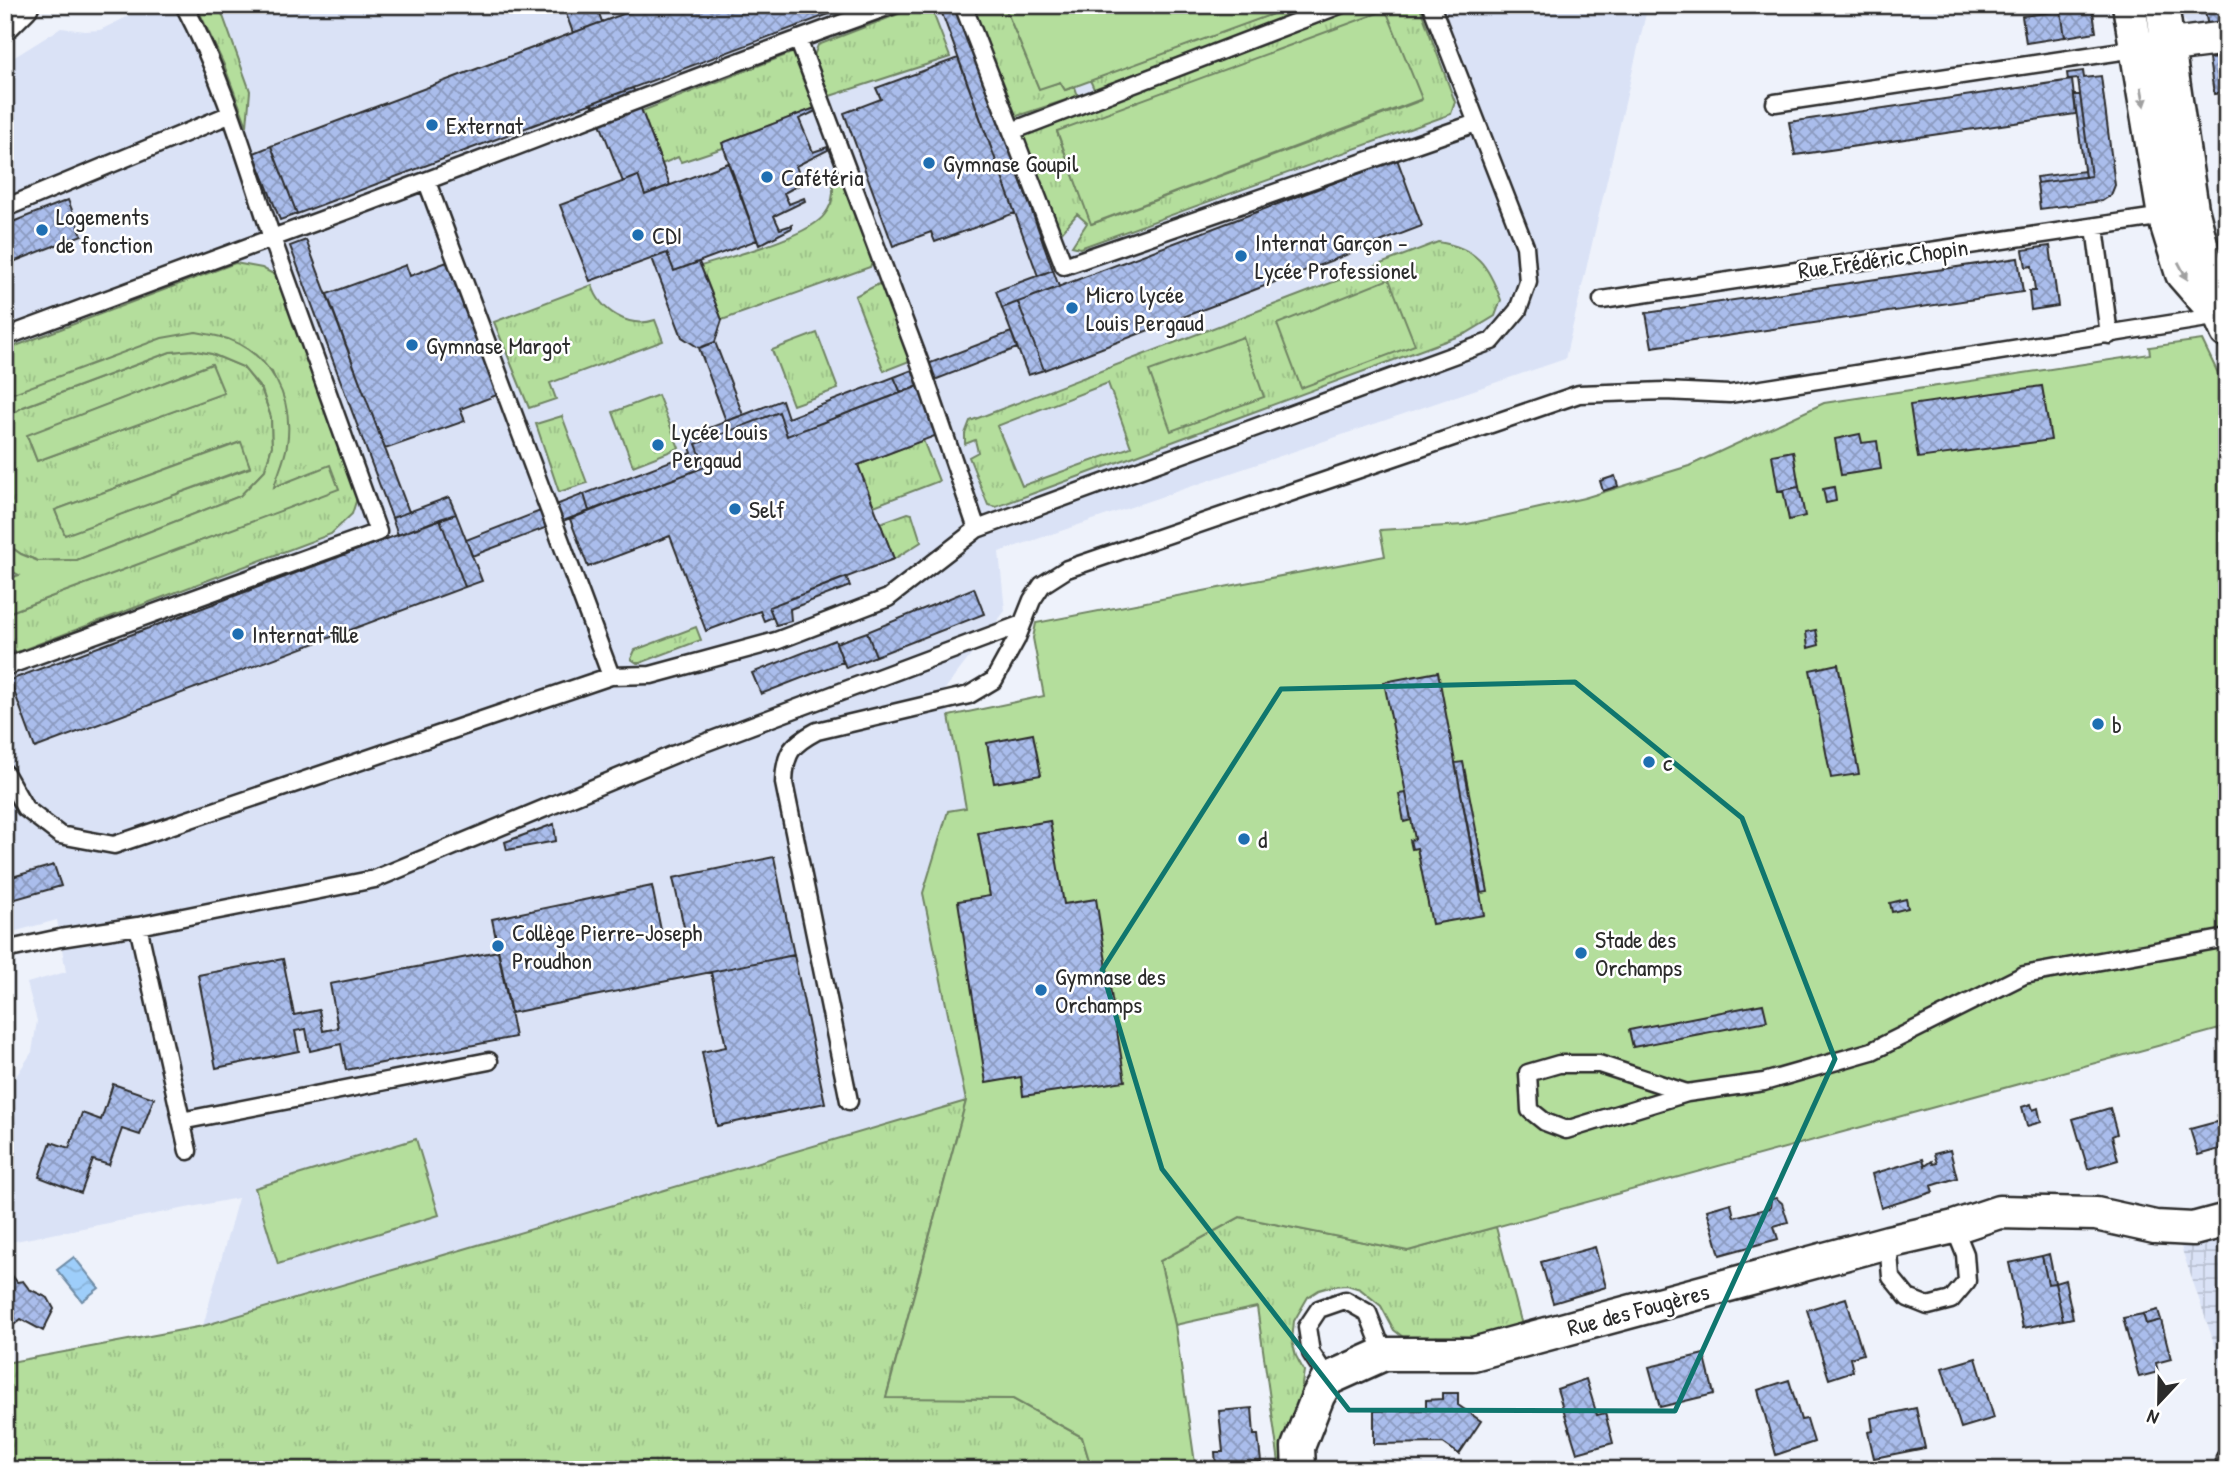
<svg xmlns="http://www.w3.org/2000/svg" width="2232" height="1475" font-family="'Patrick Hand',sans-serif">
	<style>
		.built { fill: #dae2f6 }
		.industrial { fill: url(#industrial-grid) }
		.grass { fill: url(#grass-tufts); stroke: #708464; stroke-width: 2; fill-rule: evenodd }
		.garden { fill: #b4de9c; stroke: #708464; stroke-width: 2 }
		.water { fill: url(#water-waves); stroke: #708da7; stroke-width: 2 }
		.building { fill: url(#building-cross-hatch); stroke: #2b2b2b; stroke-width: 2 }
		.lines { fill: none; stroke-linecap: round; stroke-linejoin: round }
		.service-casing { stroke: #2b2b2b; stroke-width: 21 }
		.minor-casing { stroke: #2b2b2b; stroke-width: 37 }
		.service { stroke: #fff; stroke-width: 16 }
		.minor { stroke: #fff; stroke-width: 32 }
		.oneway { fill: #a0a0a0 }
		.marked { fill: none; stroke: #0f766e; stroke-width: 5; stroke-linejoin: round }
		.poi-dot { fill: #1f6fb2; stroke: #fff; stroke-width: 2.5 }
		.labels { text-anchor: middle; dominant-baseline: central; stroke-width: 5; stroke-linejoin: round; paint-order: stroke }
		.poi-label { font-size: 24px; fill: #2b2b2b; stroke: #fff; text-anchor: start }
		.street-label { font-size: 24px; fill: #2b2b2b; stroke: #fff }
	</style>
	<defs>
		<pattern id="industrial-grid" width="8" height="8" patternUnits="userSpaceOnUse" patternTransform="scale(1.75)"><rect width="8" height="8" fill="#dae2f6"/><path d="M0 4h8M4 0v8" fill="none" stroke="#bbc2d3"/></pattern>
		<pattern id="grass-tufts" width="24" height="20" patternUnits="userSpaceOnUse" patternTransform="scale(1.75)"><rect width="24" height="20" fill="#b4de9c"/><path d="M3 7l-1-3M5 7V3M7 7l1-3M15 17l-1-3M17 17v-4M19 17l1-3" fill="none" stroke="#9bbf87"/></pattern>
		<pattern id="water-waves" width="16" height="10" patternUnits="userSpaceOnUse" patternTransform="scale(1.75)"><rect width="16" height="10" fill="#9ecefa"/><path d="M0 5q4-4 8 0t8 0" fill="none" stroke="#88b1d6"/></pattern>
		<pattern id="building-cross-hatch" width="8" height="8" patternUnits="userSpaceOnUse" patternTransform="scale(1.75)"><rect width="8" height="8" fill="#aabdec"/><path d="M0 0l8 8M0 8l8-8" fill="none" stroke="#8b9abf"/></pattern>
	</defs>
	<rect width="100%" height="100%" fill="#eef2fb"/>
	<filter id="ink" filterUnits="userSpaceOnUse"><feTurbulence type="fractalNoise" baseFrequency=".0143" numOctaves="2"/><feDisplacementMap in="SourceGraphic" scale="14" xChannelSelector="R" yChannelSelector="G"/><feConvolveMatrix kernelMatrix="1 2 1 2 8 2 1 2 1" color-interpolation-filters="sRGB"/></filter>
	<g filter="url(#ink)">
		<!-- built -->
		<path class="built" d="M 137,5 L 1648,5 L 1565,359 L 999,552 L 1005,611 L 945,689 L 966,809 L 923,893 L 966,1101 L 203,1326 L 238,1198 L 5,1243 L 5,1093 L 32,1052 L 37,1021 L 27,983 L 66,972 L 57,920 L 5,934 L 5,63 L 61,28 L 85,31 L 100,30 L 129,16 Z
			M 2179,5 L 2227,5 L 2227,23 L 2192,28 L 2181,17 Z"/>
		<!-- industrial -->
		<path class="industrial" d="M 2227,1234 L 2227,1371 L 2223,1369 L 2181,1247 Z"/>
		<!-- grass -->
		<path class="grass" d="M 196,5 L 219,5 L 250,91 L 247,126 L 224,65 Z
			M 922,5 L 930,5 L 950,57 L 830,96 L 814,56 L 818,45 Z
			M 972,5 L 1004,5 L 1039,88 L 1060,82 L 1065,90 L 1075,87 L 1078,96 L 1017,116 L 1011,110 Z
			M 1297,5 L 1319,5 L 1094,89 L 1090,80 Z
			M 1362,5 L 1419,5 L 1455,102 L 1451,114 L 1080,248 L 1072,246 L 1087,223 L 1077,214 L 1060,234 L 1022,135 ZM 1422,100 L 1092,224 L 1057,132 L 1057,131 Z
			M 794,52 L 815,108 L 723,143 L 723,148 L 681,162 L 678,157 L 662,164 L 642,111 Z
			M 838,170 L 846,186 L 872,262 L 870,267 L 722,320 L 701,266 C 729,257 809,237 825,214 C 835,201 834,188 831,172 Z
			M 1438,242 C 1477,248 1488,265 1501,300 L 1495,316 L 1467,333 L 996,507 L 988,505 L 969,457 L 978,452 L 975,440 L 965,444 L 965,434 L 970,421 ZM 1108,383 L 1131,447 L 1022,486 L 997,426 Z
			M 235,263 L 262,268 L 283,279 L 359,492 L 352,514 L 331,534 L 17,652 L 5,651 L 5,614 L 339,488 L 273,487 C 291,435 294,424 272,372 L 196,332 L 5,398 L 5,350 Z
			M 883,282 L 912,360 L 884,371 L 855,296 Z
			M 592,285 C 600,311 629,329 655,320 L 663,341 L 550,383 L 556,399 L 529,408 L 494,322 Z
			M 817,333 L 838,389 L 793,405 L 772,350 Z
			M 192,350 L 212,354 L 243,367 L 262,391 L 271,417 L 272,446 L 265,470 L 240,496 L 77,560 L 38,561 L 21,554 L 7,544 L 5,418 L 23,407 L 170,352 ZM 211,364 L 223,393 L 37,461 L 27,436 ZM 240,442 L 250,468 L 65,534 L 55,510 Z
			M 658,395 L 679,448 L 633,466 L 613,412 Z
			M 562,416 L 587,483 L 559,492 L 536,424 Z
			M 923,440 L 939,481 L 874,506 L 858,465 Z
			M 908,513 L 912,514 L 921,542 L 894,559 L 880,523 Z
			M 696,627 L 701,640 L 640,663 L 637,663 L 631,659 L 635,650 Z
			M 966,1101 L 886,1397 L 1013,1399 L 1082,1437 L 1092,1470 L 5,1470 L 5,1363 L 203,1326 Z
			M 1240,1217 L 1408,1251 L 1496,1227 L 1523,1329 L 1465,1342 L 1412,1344 L 1394,1330 L 1381,1306 L 1360,1289 L 1347,1285 L 1333,1286 L 1319,1290 L 1308,1297 L 1294,1321 L 1292,1341 L 1296,1356 L 1304,1371 L 1300,1398 L 1283,1438 L 1283,1470 L 1280,1470 L 1257,1307 L 1175,1325 L 1160,1261 Z"/>
		<!-- garden -->
		<path class="garden" d="M 1004,5 L 1297,5 L 1065,90 L 1060,82 L 1039,89 Z
			M 1386,10 L 1422,99 L 1091,224 L 1057,131 Z
			M 1389,279 L 1415,345 L 1301,388 L 1277,324 Z
			M 196,332 C 206,334 218,336 228,339 C 272,356 294,399 287,445 C 285,459 278,473 274,487 L 330,465 L 339,489 L 5,614 L 5,580 L 19,575 L 5,568 L 5,543 L 21,554 L 38,561 L 77,560 L 240,496 L 265,470 L 272,446 L 271,417 L 262,390 L 243,367 L 212,354 L 192,350 L 170,352 L 23,407 L 5,418 L 5,398 L 8,395 L 162,338 Z
			M 1243,337 L 1264,397 L 1171,431 L 1149,371 Z
			M 2202,340 L 2227,392 L 2227,1027 L 1408,1251 L 1240,1217 L 1160,1261 L 1175,1325 L 1196,1470 L 1092,1470 L 1082,1437 L 1013,1399 L 886,1398 L 966,1101 L 923,893 L 948,811 L 966,808 L 949,716 L 1044,696 L 1033,638 L 1036,623 L 1385,556 L 1380,530 L 1463,525 L 1584,498 L 1689,466 L 1824,403 L 2150,354 L 2149,347 Z
			M 212,364 L 224,393 L 37,461 L 27,435 Z
			M 241,442 L 250,467 L 65,535 L 55,510 Z
			M 416,1139 L 439,1215 L 278,1264 L 255,1188 Z"/>
		<!-- water -->
		<path class="water" d="M 74,1257 L 99,1288 L 82,1301 L 57,1270 Z"/>
		<!-- building -->
		<path class="building" d="M 563,5 L 596,5 L 602,22 L 573,33 Z
			M 647,5 L 853,5 L 297,214 L 271,146 Z
			M 939,5 L 958,5 L 1053,270 L 1038,276 Z
			M 2067,5 L 2092,5 L 2096,32 L 2065,37 L 2061,11 L 2067,10 Z
			M 2227,8 L 2227,24 L 2208,27 L 2205,11 Z
			M 2061,11 L 2065,37 L 2026,43 L 2022,16 Z
			M 2227,57 L 2227,92 L 2214,94 L 2209,59 Z
			M 958,58 L 1015,213 L 935,242 L 931,232 L 893,246 L 844,113 L 881,99 L 876,88 Z
			M 2083,71 L 2084,78 L 2101,76 L 2115,185 L 2111,195 L 2102,201 L 2040,209 L 2037,183 L 2091,176 L 2078,79 L 2068,80 L 2067,73 Z
			M 2072,80 L 2076,114 L 1795,155 L 1789,122 Z
			M 633,88 L 670,185 L 645,195 L 638,176 L 623,182 L 592,103 Z
			M 2074,95 L 2080,95 L 2091,176 L 2085,177 Z
			M 815,108 L 816,111 L 799,119 L 813,152 L 828,147 L 828,150 L 796,166 L 801,179 L 815,173 L 816,176 L 784,193 L 789,204 L 804,198 L 805,201 L 774,216 L 780,229 L 792,225 L 792,228 L 759,245 L 722,143 Z
			M 271,146 L 297,214 L 280,220 L 254,153 Z
			M 1397,159 L 1422,226 L 1044,370 L 1018,302 Z
			M 728,163 L 757,240 L 674,271 L 667,253 L 590,281 L 560,205 L 638,176 L 645,195 Z
			M 2084,171 L 2085,177 L 2037,183 L 2036,177 Z
			M 68,200 L 82,235 L 13,262 L 5,242 L 5,225 Z
			M 306,240 L 409,512 L 392,518 L 290,246 Z
			M 2050,246 L 2058,306 L 2031,310 L 2029,291 L 2035,291 L 2032,266 L 2026,267 L 2023,250 Z
			M 667,253 L 674,271 L 699,262 L 722,320 L 715,342 L 699,348 L 682,337 L 652,258 Z
			M 2018,258 L 2023,292 L 1652,347 L 1646,313 Z
			M 447,262 L 497,395 L 460,409 L 465,421 L 385,449 L 327,294 L 406,265 L 410,276 Z
			M 1053,270 L 1059,287 L 1002,308 L 996,291 Z
			M 1018,302 L 1044,370 L 1028,375 L 1002,308 Z
			M 1011,332 L 1017,348 L 901,393 L 894,377 Z
			M 715,342 L 743,415 L 726,421 L 699,348 Z
			M 894,377 L 901,393 L 787,436 L 779,412 L 696,444 L 705,467 L 589,511 L 584,494 L 692,453 L 686,437 L 782,400 L 788,418 Z
			M 921,385 L 940,434 L 858,465 L 894,559 L 769,607 L 773,617 L 764,621 L 760,611 L 706,631 L 670,536 L 588,567 L 570,519 L 705,467 L 696,444 L 779,412 L 787,436 Z
			M 2042,386 L 2051,440 L 1918,458 L 1910,405 Z
			M 1860,434 L 1862,443 L 1877,441 L 1881,469 L 1841,475 L 1835,439 Z
			M 1793,451 L 1799,487 L 1778,491 L 1772,455 Z
			M 1615,476 L 1618,486 L 1603,491 L 1600,481 Z
			M 1799,487 L 1805,516 L 1789,520 L 1783,490 Z
			M 1834,487 L 1836,501 L 1826,503 L 1823,489 Z
			M 584,494 L 589,511 L 472,556 L 466,540 Z
			M 449,497 L 456,514 L 398,535 L 392,518 Z
			M 456,514 L 482,581 L 465,587 L 440,519 Z
			M 440,519 L 465,587 L 35,748 L 10,680 Z
			M 846,577 L 850,586 L 790,609 L 791,621 L 776,625 L 769,607 Z
			M 974,588 L 984,614 L 876,656 L 867,632 Z
			M 1816,630 L 1819,645 L 1808,648 L 1806,632 Z
			M 867,632 L 876,656 L 846,668 L 836,643 Z
			M 835,640 L 843,662 L 761,694 L 752,673 Z
			M 1838,664 L 1859,774 L 1831,778 L 1810,670 Z
			M 1438,672 L 1484,915 L 1432,924 L 1417,848 L 1412,849 L 1410,840 L 1415,839 L 1384,682 Z
			M 1033,734 L 1041,775 L 994,783 L 987,743 Z
			M 1463,762 L 1488,892 L 1481,893 L 1455,763 Z
			M 1406,793 L 1411,820 L 1404,822 L 1399,794 Z
			M 1050,821 L 1064,904 L 1096,899 L 1125,1081 L 1023,1096 L 1021,1077 L 986,1083 L 958,901 L 990,896 L 978,833 Z
			M 554,824 L 556,841 L 507,850 L 505,842 Z
			M 774,857 L 794,955 L 511,1013 L 492,919 L 652,886 L 663,940 L 686,936 L 673,878 Z
			M 54,865 L 61,886 L 5,902 L 5,879 Z
			M 1906,899 L 1908,908 L 1892,912 L 1890,903 Z
			M 498,951 L 515,1037 L 346,1070 L 341,1044 L 310,1051 L 306,1029 L 295,1031 L 299,1051 L 216,1068 L 198,975 L 283,959 L 294,1015 L 319,1010 L 323,1031 L 338,1028 L 330,984 Z
			M 794,955 L 825,1103 L 717,1126 L 702,1052 L 726,1047 L 711,972 Z
			M 1763,1004 L 1767,1021 L 1633,1047 L 1629,1030 Z
			M 113,1084 L 154,1098 L 140,1135 L 122,1129 L 109,1165 L 93,1160 L 81,1193 L 39,1177 L 51,1142 L 69,1148 L 82,1113 L 101,1120 Z
			M 2031,1104 L 2033,1110 L 2038,1108 L 2041,1122 L 2027,1126 L 2022,1107 Z
			M 2110,1108 L 2117,1134 L 2112,1136 L 2118,1160 L 2088,1169 L 2073,1119 Z
			M 2227,1119 L 2227,1147 L 2198,1155 L 2190,1129 Z
			M 1950,1150 L 1957,1178 L 1931,1186 L 1933,1192 L 1881,1208 L 1872,1174 L 1923,1159 L 1925,1166 L 1932,1161 L 1933,1164 L 1937,1163 L 1934,1154 Z
			M 1776,1198 L 1782,1203 L 1788,1222 L 1774,1226 L 1778,1239 L 1720,1255 L 1707,1210 L 1731,1203 L 1734,1217 L 1770,1208 L 1771,1199 Z
			M 1595,1247 L 1606,1287 L 1553,1303 L 1541,1262 Z
			M 2049,1254 L 2055,1283 L 2048,1284 L 2042,1256 Z
			M 2042,1256 L 2048,1284 L 2055,1283 L 2063,1320 L 2023,1328 L 2009,1263 Z
			M 8,1270 L 17,1282 L 23,1281 L 29,1289 L 48,1298 L 54,1309 L 43,1331 L 21,1319 L 15,1324 L 10,1316 L 12,1314 L 5,1306 L 5,1272 Z
			M 2065,1280 L 2073,1318 L 2063,1320 L 2055,1283 Z
			M 1846,1298 L 1863,1354 L 1850,1358 L 1853,1371 L 1829,1379 L 1807,1310 Z
			M 2158,1310 L 2161,1320 L 2146,1324 L 2143,1314 Z
			M 2143,1314 L 2146,1324 L 2161,1320 L 2171,1359 L 2156,1363 L 2158,1372 L 2139,1377 L 2123,1318 Z
			M 1704,1354 L 1714,1394 L 1660,1407 L 1649,1367 Z
			M 1976,1358 L 1994,1418 L 1961,1428 L 1942,1368 Z
			M 1586,1379 L 1597,1415 L 1605,1413 L 1613,1443 L 1577,1453 L 1557,1389 Z
			M 1789,1380 L 1801,1420 L 1807,1419 L 1814,1442 L 1776,1455 L 1758,1390 Z
			M 1442,1393 L 1458,1393 L 1458,1405 L 1481,1421 L 1459,1454 L 1443,1443 L 1374,1444 L 1374,1411 L 1426,1410 L 1426,1400 L 1442,1399 Z
			M 1252,1408 L 1254,1435 L 1258,1435 L 1261,1462 L 1216,1466 L 1215,1452 L 1223,1452 L 1219,1411 Z
			M 1916,1408 L 1925,1448 L 1874,1458 L 1868,1432 L 1873,1431 L 1871,1418 Z"/>
		<g class="lines">
			<defs>
				<path id="service" d="M 184,5 C 223,79 246,159 272,238 C 480,163 684,79 893,5
					M 963,5 L 1064,266 L 1476,123
					M 798,39 L 921,366 L 977,529
					M 1775,103 L 2135,49
					M 1012,131 L 1340,5
					M 427,182 L 611,676
					M 5,208 L 231,114
					M 2095,227 L 2109,335
					M 1602,300 L 2164,216
					M 5,337 L 272,238 L 378,532 L 5,667
					M 5,773 L 25,808 L 60,835 L 114,845 L 611,676 L 651,675 L 776,641 L 888,598 L 977,529 L 1492,341 L 1518,310 L 1528,282 L 1525,246 L 1431,5
					M 138,926 L 188,1151
					M 5,950 L 60,938 L 138,926 L 375,879 L 675,754 L 1022,624
					M 1687,1093 L 1599,1064 L 1559,1064 L 1528,1073 L 1530,1110 L 1545,1122 L 1566,1130 L 1687,1093 L 1764,1082 L 1872,1051 L 2024,975 L 2227,938
					M 849,1101 L 784,783 C 785,752 791,745 817,731 L 969,695 L 994,680 L 1016,640 L 1032,600 L 1042,585 L 1067,569 L 1579,394 L 1665,391 L 1730,394 L 2220,316
					M 181,1121 L 489,1061
					M 1888,1242 L 1891,1277 L 1908,1298 L 1928,1306 L 1951,1300 L 1967,1281 L 1965,1254 L 1954,1227
					M 1328,1379 L 1311,1353 L 1307,1327 L 1319,1309 L 1345,1300 L 1368,1313 L 1384,1354
					M 2225,1458 L 2227,1467"/>
				<path id="minor" d="M 2129,5 L 2164,216 L 2182,274 L 2216,313
					M 2162,5 L 2192,209 L 2220,316 L 2227,332
					M 5,22 L 22,5
					M 2147,48 L 2227,38
					M 1299,1470 L 1298,1447 L 1318,1396 L 1328,1379 L 1384,1354 L 1473,1354 L 1888,1242 L 1954,1227 L 1999,1212 L 2096,1214 L 2155,1227 L 2193,1229 L 2227,1220"/>
			</defs>
			<!-- service casing -->
			<use href="#service" class="service-casing"/>
			<!-- minor casing -->
			<use href="#minor" class="minor-casing"/>
			<!-- service -->
			<use href="#service" class="service"/>
			<!-- minor -->
			<use href="#minor" class="minor"/>
		</g>
		<!-- one-way arrows -->
		<defs><path id="oneway-solid" d="M-6-.8H1V-3.2L6.5 0L1 3.2V.8H-6Z" transform="scale(1.75)"/></defs>
		<g class="oneway">
			<use href="#oneway-solid" transform="translate(2143 97) rotate(80)"/>
			<use href="#oneway-solid" transform="translate(2183 271) rotate(62)"/>
		</g>
	</g>
	<!-- marked area -->
	<path class="marked" d="M 1575,682 L 1742,818 L 1835,1059 L 1675,1411 L 1349,1410 L 1162,1169 L 1102,970 L 1281,689 Z"/>
	<!-- markers -->
	<g class="poi-dot">
		<circle cx="432" cy="125" r="7"/>
		<circle cx="929" cy="163" r="7"/>
		<circle cx="767" cy="177" r="7"/>
		<circle cx="42" cy="230" r="7"/>
		<circle cx="638" cy="235" r="7"/>
		<circle cx="1241" cy="256" r="7"/>
		<circle cx="1072" cy="308" r="7"/>
		<circle cx="412" cy="345" r="7"/>
		<circle cx="658" cy="445" r="7"/>
		<circle cx="735" cy="509" r="7"/>
		<circle cx="238" cy="634" r="7"/>
		<circle cx="2098" cy="724" r="7"/>
		<circle cx="1649" cy="762" r="7"/>
		<circle cx="1244" cy="839" r="7"/>
		<circle cx="498" cy="946" r="7"/>
		<circle cx="1581" cy="953" r="7"/>
		<circle cx="1041" cy="990" r="7"/>
	</g>
	<g class="labels">
		<!-- poi labels -->
		<g class="poi-label">
			<text x="446" y="125">Externat</text>
			<text x="943" y="163">Gymnase Goupil</text>
			<text x="781" y="177">Cafétéria</text>
			<text x="56" y="216">Logements<tspan x="56" dy="28">de fonction</tspan></text>
			<text x="652" y="235">CDI</text>
			<text x="1255" y="242">Internat Garçon -<tspan x="1255" dy="28">Lycée Professionel</tspan></text>
			<text x="1086" y="294">Micro lycée<tspan x="1086" dy="28">Louis Pergaud</tspan></text>
			<text x="426" y="345">Gymnase Margot</text>
			<text x="672" y="431">Lycée Louis<tspan x="672" dy="28">Pergaud</tspan></text>
			<text x="749" y="509">Self</text>
			<text x="252" y="634">Internat fille</text>
			<text x="2112" y="724">b</text>
			<text x="1663" y="762">c</text>
			<text x="1258" y="839">d</text>
			<text x="512" y="932">Collège Pierre-Joseph<tspan x="512" dy="28">Proudhon</tspan></text>
			<text x="1595" y="939">Stade des<tspan x="1595" dy="28">Orchamps</tspan></text>
			<text x="1055" y="976">Gymnase des<tspan x="1055" dy="28">Orchamps</tspan></text>
		</g>
		<!-- street labels -->
		<g class="street-label">
			<text transform="translate(1883 258) rotate(-8)">Rue Frédéric Chopin</text>
			<text transform="translate(1638 1309) rotate(-15)">Rue des Fougères</text>
		</g>
	</g>
	<!-- margin -->
	<rect width="2232" height="1475" fill="none" stroke="#fff" stroke-width="28"/>
	<rect x="14" y="14" width="2204" height="1447" fill="none" stroke="#2b2b2b" stroke-width="2.5" filter="url(#ink)"/>
	<!-- north arrow -->
	<g transform="translate(2159 1402) rotate(202)" stroke="#ffffff" stroke-width="5" paint-order="stroke">
	<path d="M0-5L12 26L0 18L-12 26Z" fill="#2b2b2b"/>
	<text y="-10" font-size="19" font-weight="bold" text-anchor="middle" fill="#2b2b2b">N</text>
	</g>
</svg>
